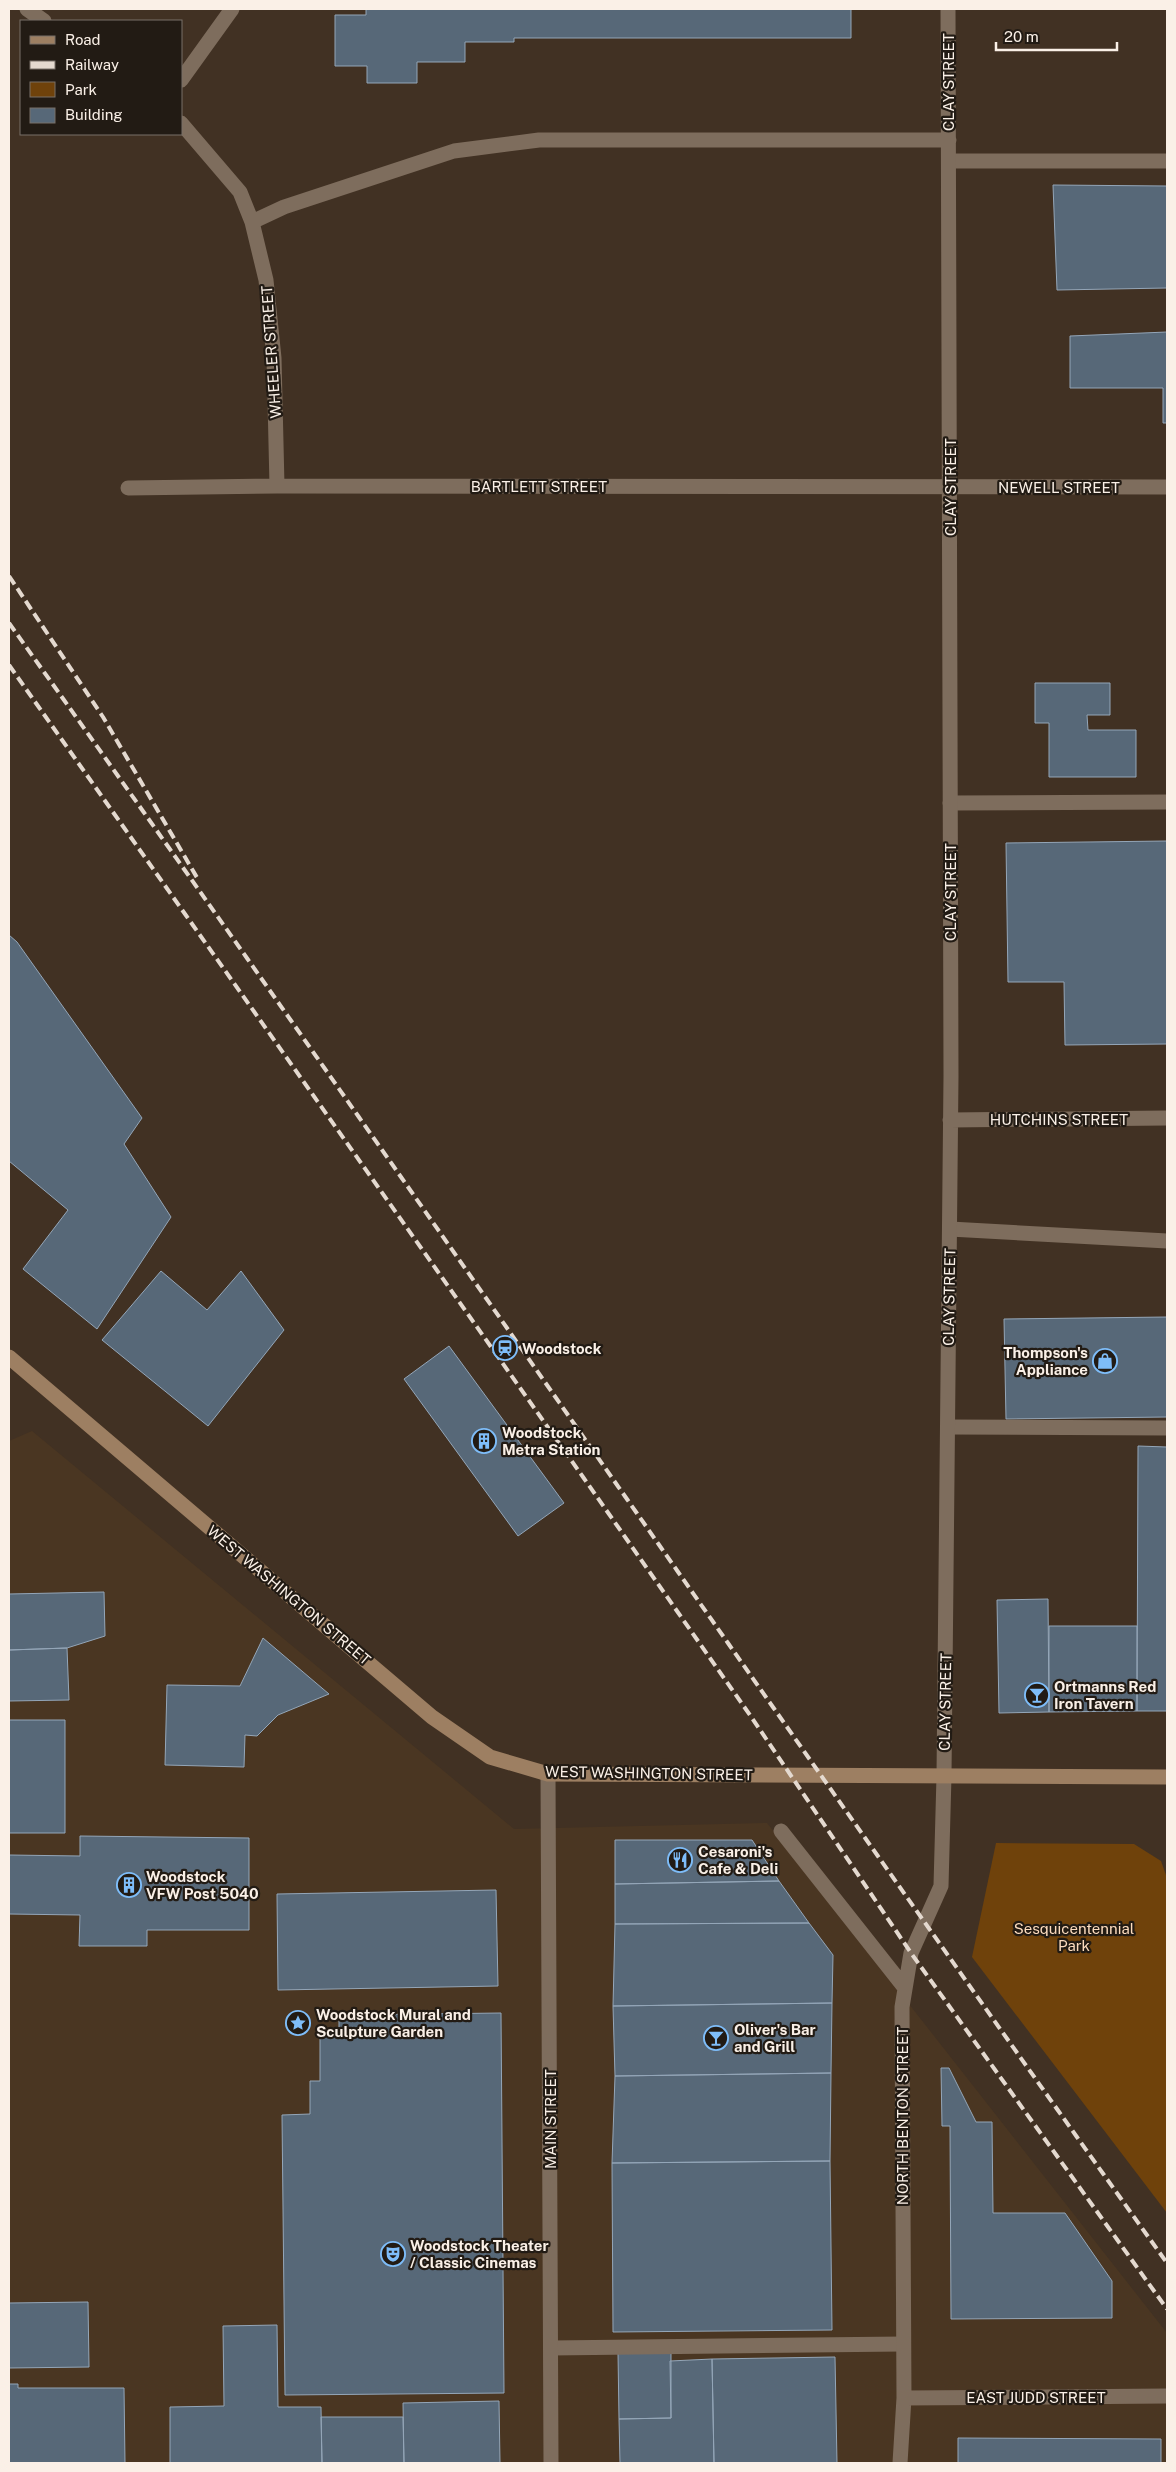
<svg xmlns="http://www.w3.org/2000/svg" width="1176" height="2472" font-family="'Public Sans',sans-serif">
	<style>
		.built { fill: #4a3622 }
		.green { fill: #6f420b }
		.building { fill: #576878; stroke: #94a6b8 }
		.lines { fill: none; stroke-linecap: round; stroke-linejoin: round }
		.lane { stroke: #7e6d5d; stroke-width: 15 }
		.street { stroke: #7e6d5d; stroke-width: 15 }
		.secondary { stroke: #9d7f62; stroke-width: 15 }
		.rail { stroke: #e4d9cf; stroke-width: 4; stroke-dasharray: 10 5; stroke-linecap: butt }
		.labels { text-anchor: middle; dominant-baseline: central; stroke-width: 4.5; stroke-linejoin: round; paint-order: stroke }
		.street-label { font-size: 15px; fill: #faf0e7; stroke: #221b14 }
		.poi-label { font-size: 15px; font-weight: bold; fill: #faf0e7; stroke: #221b14; text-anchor: start }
		.park-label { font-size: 15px; fill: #fddcbe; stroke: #221b14 }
	</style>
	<rect width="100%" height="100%" fill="#413123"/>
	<!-- built -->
	<path class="built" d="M 32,1431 L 514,1829 L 767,1823 L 1167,2333 L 1167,2463 L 9,2463 L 9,1441 Z"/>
	<!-- green -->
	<path class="green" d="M 996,1843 L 1134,1844 L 1161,1861 L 1167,1878 L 1167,2213 L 972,1957 Z"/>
	<!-- building -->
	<path class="building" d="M 366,9 L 851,9 L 851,38 L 514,38 L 514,42 L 465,42 L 465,62 L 417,62 L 417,83 L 367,83 L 367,66 L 335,66 L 335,15 L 366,15 Z
		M 1053,185 L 1167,186 L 1167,288 L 1057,290 Z
		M 1167,315 L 1167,423 L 1163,423 L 1163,388 L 1070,388 L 1070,336 L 1167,332 Z
		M 1035,683 L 1110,683 L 1110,715 L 1087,715 L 1088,730 L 1136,730 L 1136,777 L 1049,777 L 1049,723 L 1035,723 Z
		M 1167,841 L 1167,1044 L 1065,1045 L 1064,982 L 1008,982 L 1006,843 Z
		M 9,935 L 17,942 L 142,1118 L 124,1144 L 171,1217 L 97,1329 L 23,1269 L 68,1210 L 9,1161 Z
		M 161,1271 L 207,1310 L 241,1271 L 284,1330 L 208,1426 L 102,1340 Z
		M 1167,1317 L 1167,1417 L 1006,1419 L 1004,1319 Z
		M 449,1346 L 564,1503 L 518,1536 L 404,1379 Z
		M 1138,1446 L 1167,1447 L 1167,1711 L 1137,1711 Z
		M 104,1592 L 105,1636 L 67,1648 L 9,1650 L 9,1594 Z
		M 1048,1599 L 1049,1712 L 999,1713 L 997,1600 Z
		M 1049,1626 L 1137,1626 L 1137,1711 L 1049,1712 Z
		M 263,1638 L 329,1694 L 278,1715 L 257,1736 L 245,1735 L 244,1767 L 165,1765 L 167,1685 L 240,1686 Z
		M 67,1648 L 69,1700 L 9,1701 L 9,1650 Z
		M 9,1720 L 65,1720 L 65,1833 L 9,1833 Z
		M 80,1836 L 249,1838 L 249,1930 L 147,1930 L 147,1946 L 79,1946 L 80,1915 L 9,1914 L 9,1855 L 80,1856 Z
		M 615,1840 L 752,1840 L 779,1881 L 615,1884 Z
		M 779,1881 L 809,1923 L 615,1924 L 615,1884 Z
		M 496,1890 L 498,1986 L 278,1990 L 277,1894 Z
		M 809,1923 L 833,1955 L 832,2003 L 613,2006 L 615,1924 Z
		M 832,2003 L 831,2073 L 615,2076 L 613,2006 Z
		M 501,2013 L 504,2393 L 285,2395 L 282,2115 L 310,2114 L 310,2081 L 320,2081 L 320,2031 L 339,2031 L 339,2015 Z
		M 941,2068 L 949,2068 L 976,2122 L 992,2122 L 993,2213 L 1065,2213 L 1112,2281 L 1112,2318 L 951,2319 L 950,2126 L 942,2126 Z
		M 831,2073 L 830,2161 L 612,2163 L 615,2076 Z
		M 830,2161 L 832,2330 L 613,2332 L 612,2163 Z
		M 88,2302 L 89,2367 L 9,2368 L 9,2303 Z
		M 277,2325 L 278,2407 L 321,2407 L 322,2463 L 170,2463 L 170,2407 L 224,2406 L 223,2326 Z
		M 618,2353 L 671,2353 L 671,2418 L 619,2419 Z
		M 835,2357 L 837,2463 L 714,2463 L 712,2359 Z
		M 712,2359 L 714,2463 L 620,2463 L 619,2419 L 671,2418 L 670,2361 Z
		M 9,2384 L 18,2384 L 18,2388 L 124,2388 L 125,2463 L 9,2463 Z
		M 499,2401 L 500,2463 L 404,2463 L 403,2403 Z
		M 321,2417 L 403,2417 L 404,2463 L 322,2463 Z
		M 958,2438 L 1161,2439 L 1161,2463 L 958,2463 Z"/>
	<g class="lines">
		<!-- lane -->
		<path class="lane" d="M 949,161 L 1167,161
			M 950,803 L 1167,802
			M 950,1229 L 1167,1241
			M 948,1427 L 1167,1428
			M 551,2348 L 903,2344"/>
		<!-- street -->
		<path class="street" d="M 27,9 L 44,21
			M 181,80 L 232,9
			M 181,123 L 240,192 L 252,222 L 266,280 L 274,358 L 277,486
			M 252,222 L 284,207 L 454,151 L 539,140 L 949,140
			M 128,488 L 277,486 L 1167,487
			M 950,1120 L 1167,1118
			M 548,1774 L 551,2463
			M 781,1831 L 905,1988
			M 904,2398 L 1167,2396
			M 900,2463 L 904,2398 L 902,2007 L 911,1953 L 941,1886 L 944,1776 L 951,1076 L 948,9"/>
		<!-- secondary -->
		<path class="secondary" d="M 9,1357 L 432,1717 L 490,1757 L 548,1774 L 1167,1777"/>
		<!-- rail -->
		<path class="rail" d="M 9,576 L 103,717 L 199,881
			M 9,623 C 398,1167 777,1719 1167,2263
			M 9,665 L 583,1477 L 752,1718 L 911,1953 L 1167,2309"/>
	</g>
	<!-- icons -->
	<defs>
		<symbol id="station-ring" viewBox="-11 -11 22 22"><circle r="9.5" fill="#221b14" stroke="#7ebdf9" stroke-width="1.5"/><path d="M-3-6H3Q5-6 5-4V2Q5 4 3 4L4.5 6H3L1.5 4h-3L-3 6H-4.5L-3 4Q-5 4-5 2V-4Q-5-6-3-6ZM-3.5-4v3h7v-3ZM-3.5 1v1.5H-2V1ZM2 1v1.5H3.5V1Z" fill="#7ebdf9"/></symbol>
		<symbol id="shop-ring" viewBox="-11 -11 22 22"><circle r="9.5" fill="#221b14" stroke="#7ebdf9" stroke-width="1.5"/><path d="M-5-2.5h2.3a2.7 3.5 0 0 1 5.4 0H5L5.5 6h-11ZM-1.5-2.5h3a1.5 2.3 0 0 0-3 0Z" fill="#7ebdf9"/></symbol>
		<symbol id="building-ring" viewBox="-11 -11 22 22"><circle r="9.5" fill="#221b14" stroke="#7ebdf9" stroke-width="1.5"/><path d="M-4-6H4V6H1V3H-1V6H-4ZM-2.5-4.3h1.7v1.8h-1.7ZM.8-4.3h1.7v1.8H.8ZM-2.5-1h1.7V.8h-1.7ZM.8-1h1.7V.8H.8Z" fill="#7ebdf9"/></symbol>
		<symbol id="bar-ring" viewBox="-11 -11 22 22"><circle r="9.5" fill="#221b14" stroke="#7ebdf9" stroke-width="1.5"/><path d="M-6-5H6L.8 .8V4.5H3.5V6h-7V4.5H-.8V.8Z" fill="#7ebdf9"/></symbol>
		<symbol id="restaurant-ring" viewBox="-11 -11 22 22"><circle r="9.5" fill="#221b14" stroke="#7ebdf9" stroke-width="1.5"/><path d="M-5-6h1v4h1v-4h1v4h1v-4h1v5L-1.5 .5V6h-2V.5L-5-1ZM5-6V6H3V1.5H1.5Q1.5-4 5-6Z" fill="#7ebdf9"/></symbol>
		<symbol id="sight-ring" viewBox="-11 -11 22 22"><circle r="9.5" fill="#221b14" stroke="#7ebdf9" stroke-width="1.5"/><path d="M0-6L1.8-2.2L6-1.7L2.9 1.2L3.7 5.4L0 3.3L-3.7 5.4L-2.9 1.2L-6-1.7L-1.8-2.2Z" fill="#7ebdf9"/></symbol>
		<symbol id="theatre-ring" viewBox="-11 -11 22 22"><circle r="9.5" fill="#221b14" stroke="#7ebdf9" stroke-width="1.5"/><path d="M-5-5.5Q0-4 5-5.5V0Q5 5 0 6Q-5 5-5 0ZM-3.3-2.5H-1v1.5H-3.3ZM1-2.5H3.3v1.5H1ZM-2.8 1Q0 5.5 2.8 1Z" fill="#7ebdf9"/></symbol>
	</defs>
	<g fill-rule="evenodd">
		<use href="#station-ring" x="491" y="1334" width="28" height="28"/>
		<use href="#shop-ring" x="1091" y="1347" width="28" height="28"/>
		<use href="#building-ring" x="470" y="1427" width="28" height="28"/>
		<use href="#bar-ring" x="1023" y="1681" width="28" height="28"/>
		<use href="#restaurant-ring" x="666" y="1846" width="28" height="28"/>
		<use href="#building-ring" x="115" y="1871" width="28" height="28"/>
		<use href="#sight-ring" x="284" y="2009" width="28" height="28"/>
		<use href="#bar-ring" x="702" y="2024" width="28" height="28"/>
		<use href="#theatre-ring" x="379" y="2240" width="28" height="28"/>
	</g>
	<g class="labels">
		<!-- street labels -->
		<g class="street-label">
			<text transform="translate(948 82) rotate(-90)">CLAY STREET</text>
			<text transform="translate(271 352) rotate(-94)">WHEELER STREET</text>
			<text x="539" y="486">BARTLETT STREET</text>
			<text transform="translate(950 487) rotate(-90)">CLAY STREET</text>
			<text x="1059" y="487">NEWELL STREET</text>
			<text transform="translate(950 892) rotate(-90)">CLAY STREET</text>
			<text x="1059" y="1119">HUTCHINS STREET</text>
			<text transform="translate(949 1297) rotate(-89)">CLAY STREET</text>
			<text transform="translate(289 1595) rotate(40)">WEST WASHINGTON STREET</text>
			<text transform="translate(945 1702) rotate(-89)">CLAY STREET</text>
			<text transform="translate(649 1773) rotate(1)">WEST WASHINGTON STREET</text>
			<text transform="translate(902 2116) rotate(-90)">NORTH BENTON STREET</text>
			<text transform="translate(550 2119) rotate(-90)">MAIN STREET</text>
			<text x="1036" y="2397">EAST JUDD STREET</text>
		</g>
		<!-- poi labels -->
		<g class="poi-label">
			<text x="522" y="1348">Woodstock</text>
			<text x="1088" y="1352" text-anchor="end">Thompson's<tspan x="1088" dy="17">Appliance</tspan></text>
			<text x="502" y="1432">Woodstock<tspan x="502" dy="17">Metra Station</tspan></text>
			<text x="1054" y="1686">Ortmanns Red<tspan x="1054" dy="17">Iron Tavern</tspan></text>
			<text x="698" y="1851">Cesaroni's<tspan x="698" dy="17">Cafe &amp; Deli</tspan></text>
			<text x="146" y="1876">Woodstock<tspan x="146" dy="17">VFW Post 5040</tspan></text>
			<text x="316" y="2014">Woodstock Mural and<tspan x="316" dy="17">Sculpture Garden</tspan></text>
			<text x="734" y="2029">Oliver's Bar<tspan x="734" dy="17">and Grill</tspan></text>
			<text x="410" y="2245">Woodstock Theater<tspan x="410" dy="17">/ Classic Cinemas</tspan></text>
		</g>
		<!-- park labels -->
		<g class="park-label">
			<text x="1074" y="1928">Sesquicentennial<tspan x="1074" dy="17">Park</tspan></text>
		</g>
	</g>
	<!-- border -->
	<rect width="1176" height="2472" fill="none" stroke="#faf0e7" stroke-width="20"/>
	<!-- legend -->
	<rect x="20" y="20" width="162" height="115" fill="#221b14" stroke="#787068"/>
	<rect x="30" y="36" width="25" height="8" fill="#9d7f62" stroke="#787068"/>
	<text x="65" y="45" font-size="15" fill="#faf0e7">Road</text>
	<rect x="30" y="61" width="25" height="8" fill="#e4d9cf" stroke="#787068"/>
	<text x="65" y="70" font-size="15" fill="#faf0e7">Railway</text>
	<rect x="30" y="82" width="25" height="15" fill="#6f420b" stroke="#787068"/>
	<text x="65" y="95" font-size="15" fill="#faf0e7">Park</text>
	<rect x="30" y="108" width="25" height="15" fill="#576878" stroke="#787068"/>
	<text x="65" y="120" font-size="15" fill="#faf0e7">Building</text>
	<!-- scale -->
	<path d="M996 42v8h121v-8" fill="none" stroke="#faf0e7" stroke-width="2.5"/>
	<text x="1004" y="42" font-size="15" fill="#faf0e7" stroke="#221b14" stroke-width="4" paint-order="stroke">20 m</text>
</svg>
